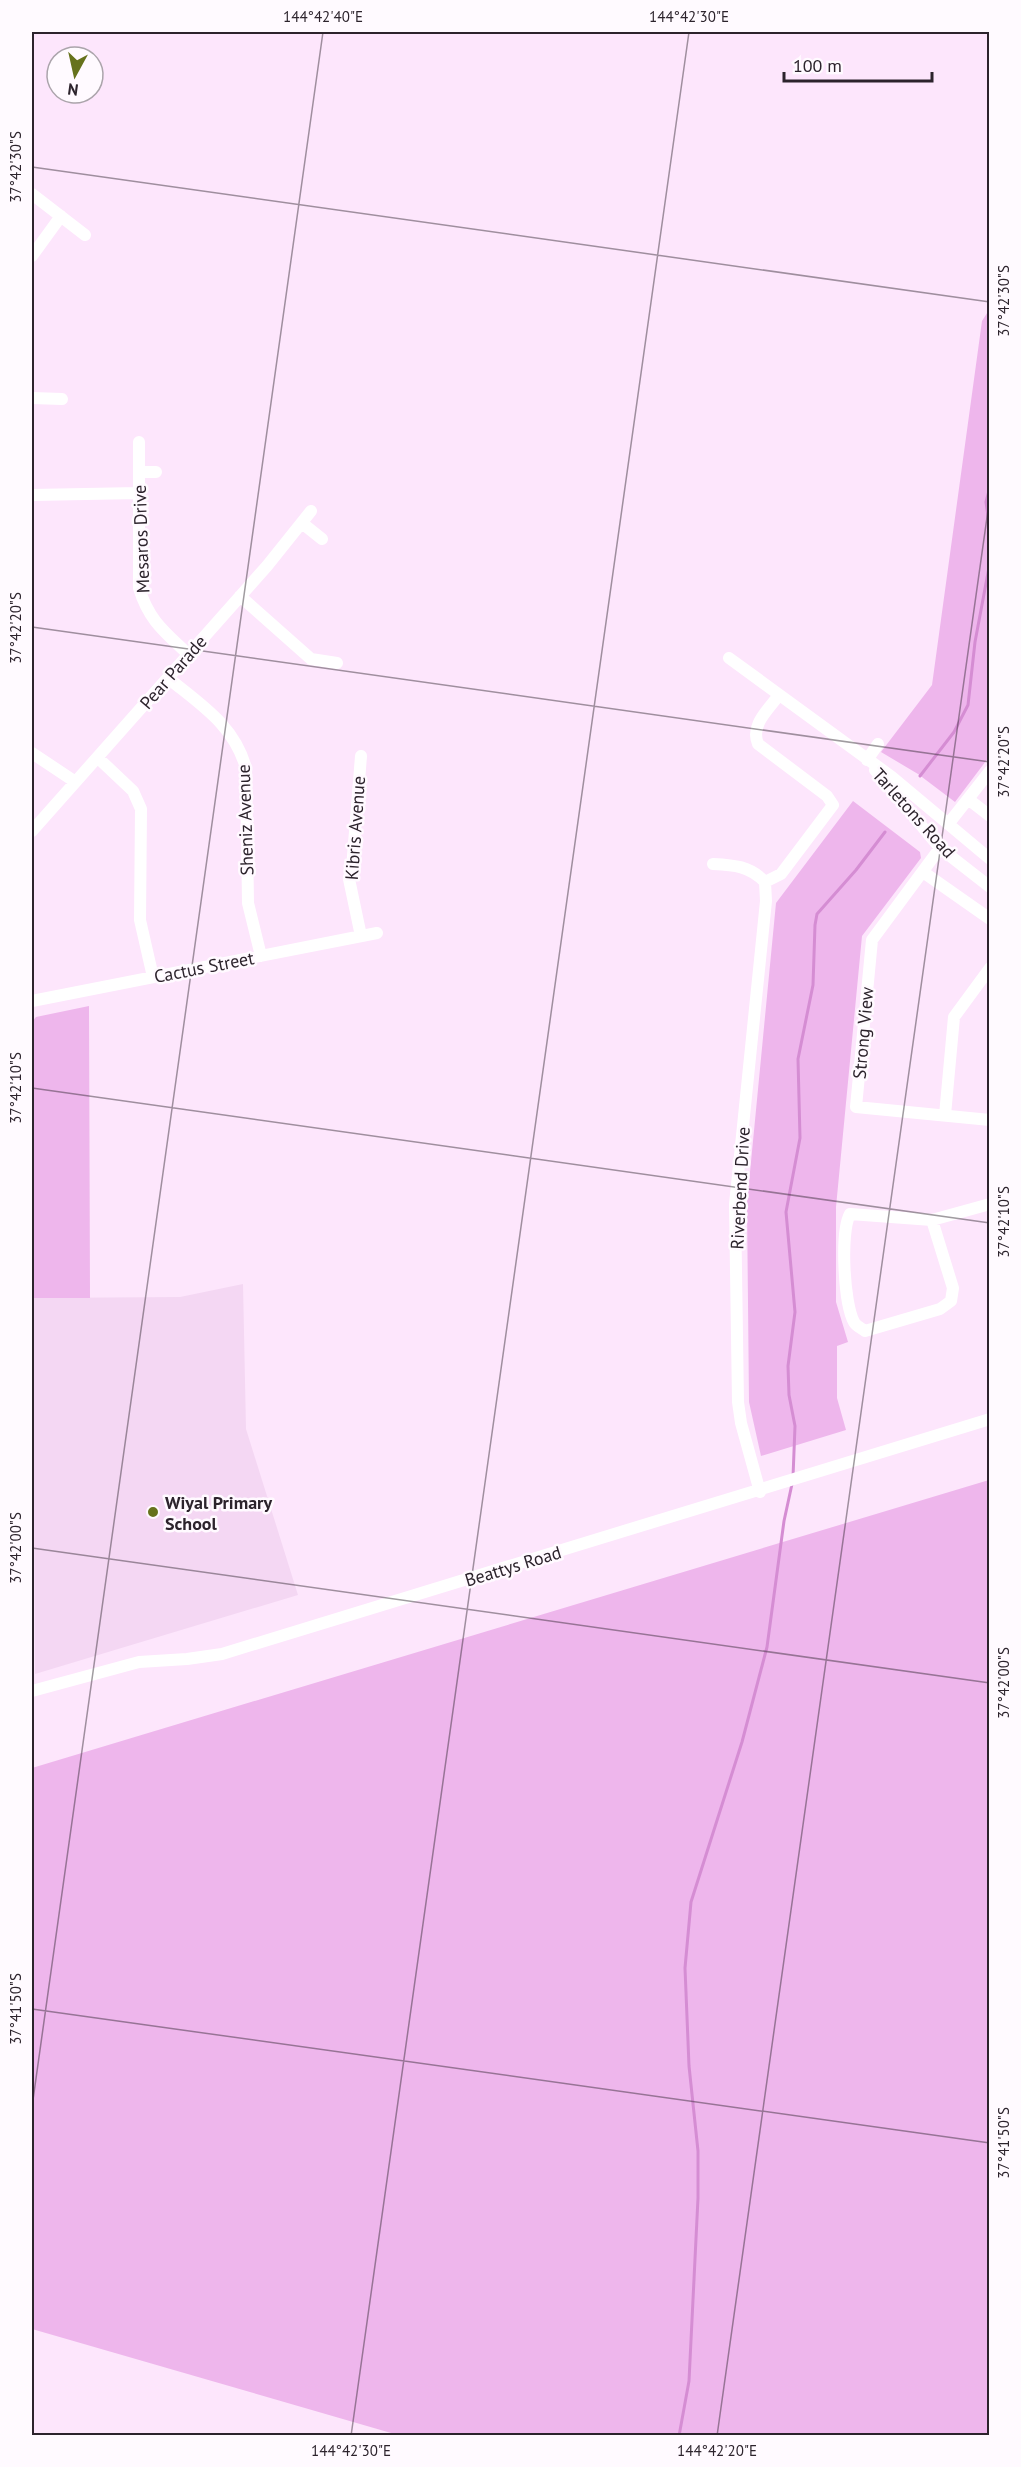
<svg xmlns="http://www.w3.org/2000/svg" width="1021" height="2467" font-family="'PT Sans',sans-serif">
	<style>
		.built { fill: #f4d7f3 }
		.green { fill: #eeb6ec }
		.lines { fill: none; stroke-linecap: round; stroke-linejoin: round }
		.stream { stroke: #d58dd3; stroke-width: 3 }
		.minor { stroke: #fff; stroke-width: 12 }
		.ticks { fill: none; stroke: #2c232c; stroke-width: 1.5; stroke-opacity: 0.45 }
		.poi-dot { fill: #66721c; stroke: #fffaff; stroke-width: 2 }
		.labels { text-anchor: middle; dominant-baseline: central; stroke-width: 5; stroke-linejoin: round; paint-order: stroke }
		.street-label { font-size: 18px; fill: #2c232c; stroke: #fffaff }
		.poi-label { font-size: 18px; font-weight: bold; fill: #2c232c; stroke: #fffaff; text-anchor: start }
		.neatline { fill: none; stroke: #2c232c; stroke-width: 2 }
		.ticks-label { font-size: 15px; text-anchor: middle; fill: #2c232c }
	</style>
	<rect width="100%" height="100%" fill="#fde6fc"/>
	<!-- built -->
	<path class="built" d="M 243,1284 L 246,1429 L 298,1595 L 35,1674 L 33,1298 L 180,1297 Z"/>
	<!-- green -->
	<path class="green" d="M 989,310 L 989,757 L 955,802 L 918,774 L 881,752 L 932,685 L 982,321 Z
		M 853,801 L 920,852 L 921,858 L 862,936 L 836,1207 L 836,1302 L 848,1342 L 837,1346 L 837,1398 L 846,1430 L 761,1456 L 749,1402 L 747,1203 L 776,903 Z
		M 89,1006 L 90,1298 L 33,1298 L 32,1022 L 36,1017 Z
		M 989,1480 L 989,2435 L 398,2435 L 32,2329 L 32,1768 Z"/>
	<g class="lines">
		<!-- stream -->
		<path class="stream" d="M 990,487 L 986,502 L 990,530
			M 920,776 L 954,732 L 968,705 L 975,642 L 990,562
			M 793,1477 L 795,1426 L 789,1395 L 788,1366 L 795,1312 L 786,1212 L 800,1138 L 798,1059 L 813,985 L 815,925 L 817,914 L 856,870 L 885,832
			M 679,2436 L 689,2381 L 698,2198 L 698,2151 L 689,2066 L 685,1968 L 691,1902 L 742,1742 L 767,1647 L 784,1521 L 792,1484"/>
		<!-- minor -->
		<path class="minor" d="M 32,194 L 85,235
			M 32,256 L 61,216
			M 32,398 L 62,399
			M 139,442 L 139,588 C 149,621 165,632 189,655
			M 139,472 L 156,472
			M 32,495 L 139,493
			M 302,523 L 322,539
			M 240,596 L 311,659 L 337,663
			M 729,658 L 892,777 L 990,859
			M 168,678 C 201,705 234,725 246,768 L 248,903 L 261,956
			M 32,753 L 74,781
			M 361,756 L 352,869 L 349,879 L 361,936
			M 98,758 L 133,791 L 141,809 L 140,920 L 153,977
			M 867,760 L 878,744
			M 875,770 L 940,848 L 990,887
			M 968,799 L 990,816
			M 949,823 L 990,771
			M 32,831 L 267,566 L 311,511
			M 940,848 L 872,940 L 856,1107 L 990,1120
			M 713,864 C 734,865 750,866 765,882
			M 923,872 L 990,919
			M 765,882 L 781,874 L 833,805 L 827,796 L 758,744 C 750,725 768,710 779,695
			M 32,1001 L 377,933
			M 945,1115 L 954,1017 L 990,968
			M 932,1220 L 953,1288 L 951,1301 L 940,1309 L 865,1331 C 861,1328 856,1326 854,1322 C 844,1304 840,1232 850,1214 L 932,1220 L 990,1204
			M 760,1492 L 741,1423 L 738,1402 L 735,1204 L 766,901 L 765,882
			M 32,1691 L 139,1662 L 187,1659 L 222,1654 L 990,1419"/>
	</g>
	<!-- ticks -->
	<path class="ticks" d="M 32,167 L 990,302M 32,627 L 990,762M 32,1088 L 990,1223M 32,1548 L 990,1683M 32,2009 L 990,2143M 32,2107 L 323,32M 351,2436 L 689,32M 717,2436 L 990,496"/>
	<!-- markers -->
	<circle class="poi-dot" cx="153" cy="1512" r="6"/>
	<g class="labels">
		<!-- street labels -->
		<g class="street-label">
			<text transform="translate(141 539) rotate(-92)">Mesaros Drive</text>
			<text transform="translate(173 672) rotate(-49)">Pear Parade</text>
			<text transform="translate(914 813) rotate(48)">Tarletons Road</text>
			<text transform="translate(245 820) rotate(-92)">Sheniz Avenue</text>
			<text transform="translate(355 828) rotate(-86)">Kibris Avenue</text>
			<text transform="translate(204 967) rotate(-11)">Cactus Street</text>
			<text transform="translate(863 1033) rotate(-85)">Strong View</text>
			<text transform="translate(740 1188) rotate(-87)">Riverbend Drive</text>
			<text transform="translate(513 1566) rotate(-17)">Beattys Road</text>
		</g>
		<!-- poi labels -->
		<g class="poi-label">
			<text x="165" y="1502">Wiyal Primary<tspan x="165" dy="21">School</tspan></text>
		</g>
	</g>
	<!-- border -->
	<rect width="1021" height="2467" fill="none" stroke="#fffaff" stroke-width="66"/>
	<!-- north arrow -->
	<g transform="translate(75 75) rotate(188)"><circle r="28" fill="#fffaff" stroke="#aba4ab" stroke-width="1.5"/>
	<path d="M0-4.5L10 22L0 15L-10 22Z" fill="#66721c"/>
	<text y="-9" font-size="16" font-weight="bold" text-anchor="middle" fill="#2c232c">N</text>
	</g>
	<!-- scale -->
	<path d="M784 72v9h148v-9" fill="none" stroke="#2c232c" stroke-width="3"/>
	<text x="793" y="72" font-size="18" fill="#2c232c" stroke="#fffaff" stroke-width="4.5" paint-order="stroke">100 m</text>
	<rect x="33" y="33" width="955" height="2401" class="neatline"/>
	<g class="ticks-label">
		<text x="323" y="22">144°42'40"E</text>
		<text x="689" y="22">144°42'30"E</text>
		<text transform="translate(16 167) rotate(-90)" y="5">37°42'30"S</text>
		<text transform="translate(1004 301) rotate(-90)" y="5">37°42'30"S</text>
		<text transform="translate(16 628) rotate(-90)" y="5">37°42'20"S</text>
		<text transform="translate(1004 762) rotate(-90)" y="5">37°42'20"S</text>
		<text transform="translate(16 1088) rotate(-90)" y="5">37°42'10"S</text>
		<text transform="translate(1004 1222) rotate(-90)" y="5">37°42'10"S</text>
		<text transform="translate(16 1548) rotate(-90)" y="5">37°42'00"S</text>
		<text transform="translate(1004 1683) rotate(-90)" y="5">37°42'00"S</text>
		<text transform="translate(16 2009) rotate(-90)" y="5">37°41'50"S</text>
		<text transform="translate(1004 2143) rotate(-90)" y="5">37°41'50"S</text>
		<text x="351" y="2456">144°42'30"E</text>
		<text x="717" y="2456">144°42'20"E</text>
	</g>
</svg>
